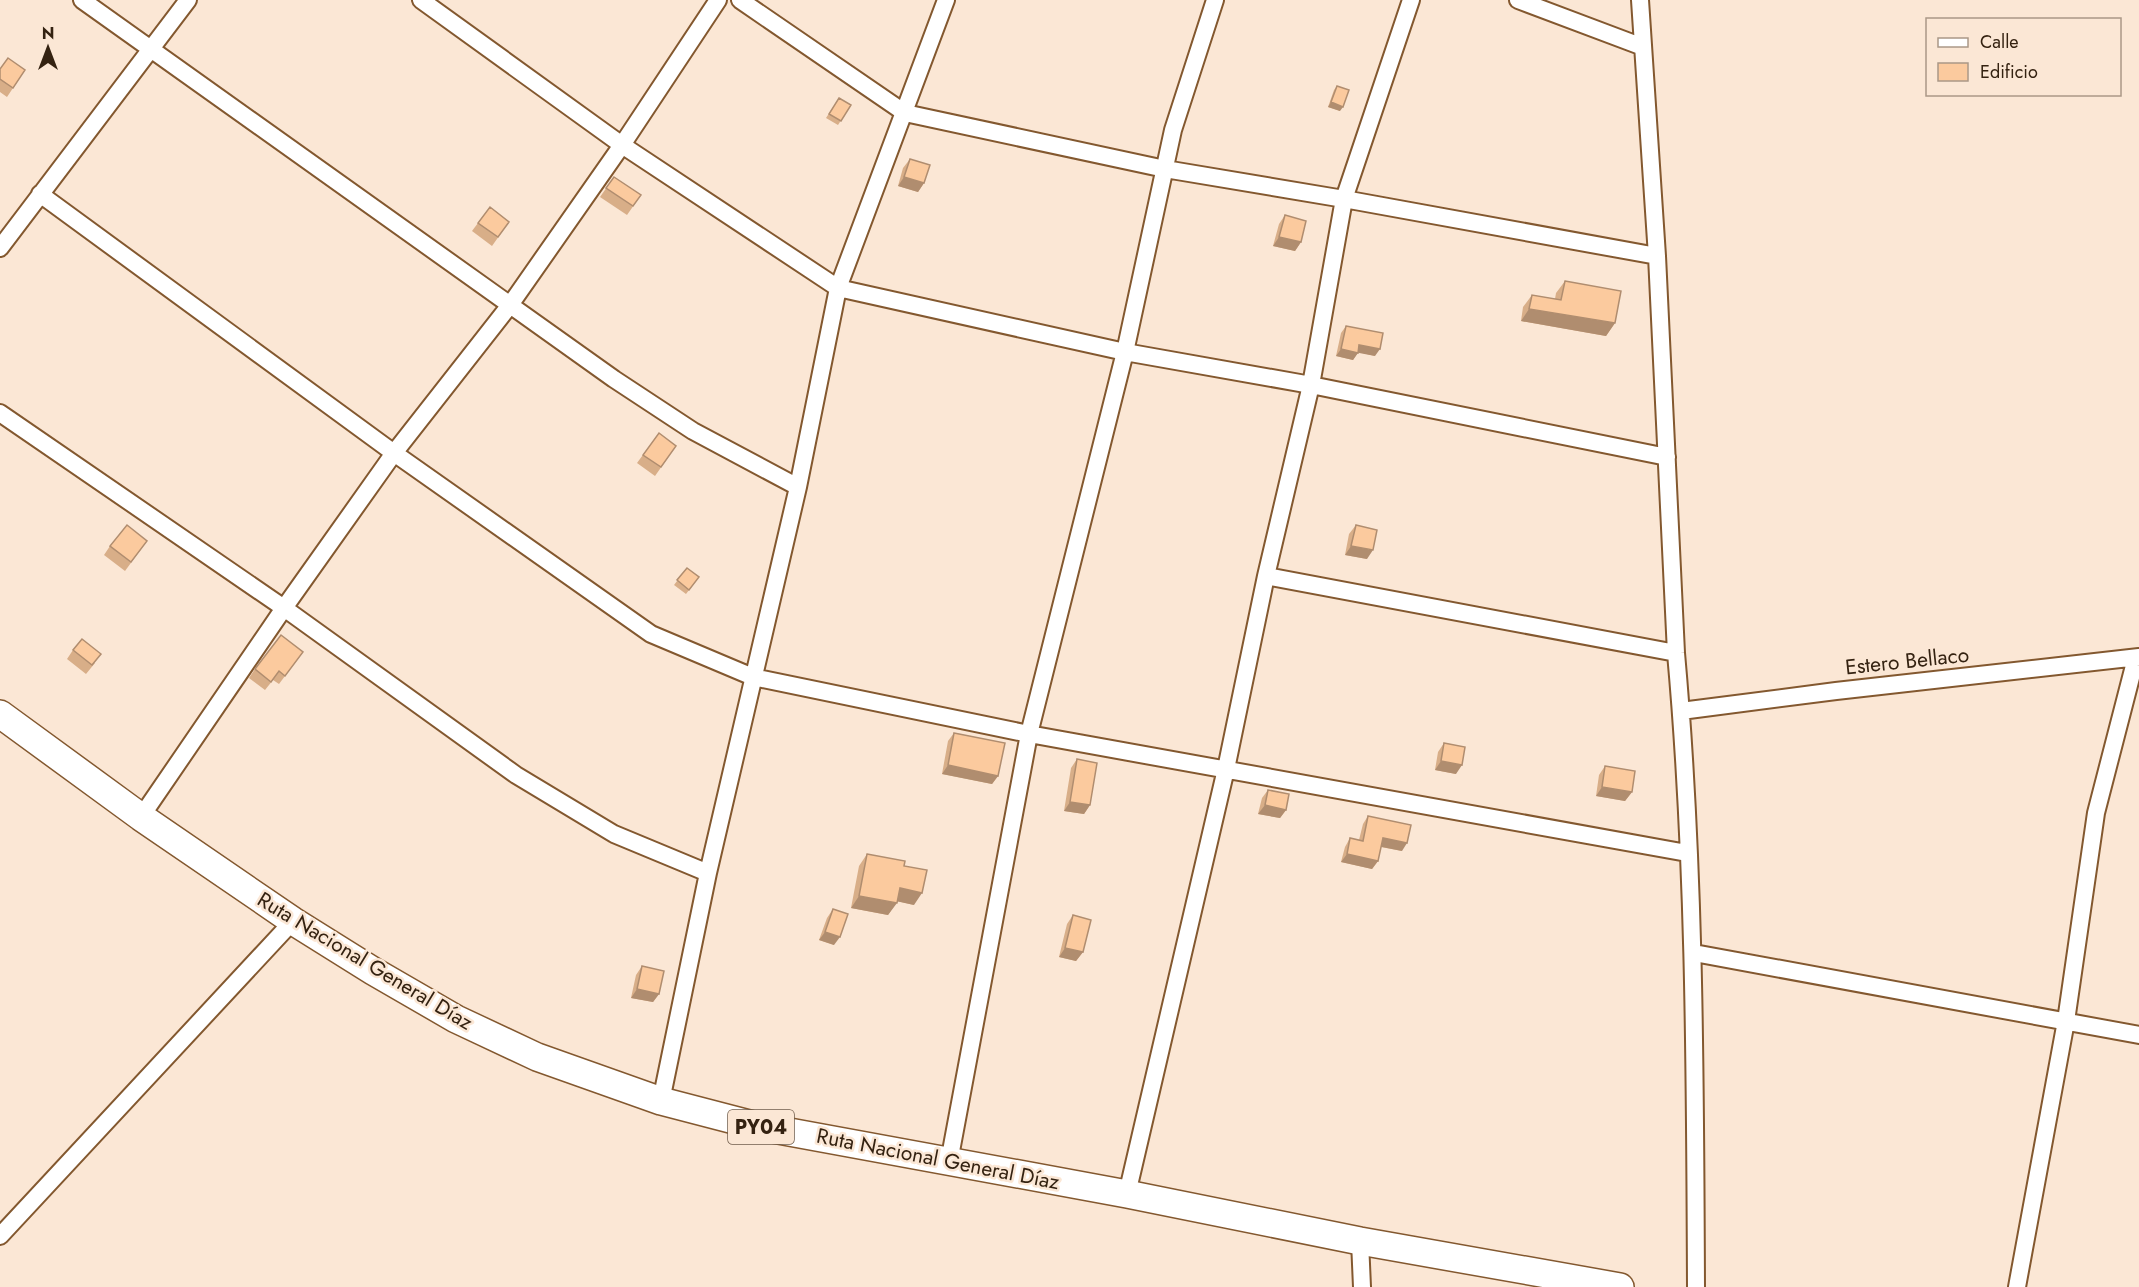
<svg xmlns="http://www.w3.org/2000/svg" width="2139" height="1287" font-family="Jost,sans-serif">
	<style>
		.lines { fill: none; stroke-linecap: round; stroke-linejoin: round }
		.minor-casing { stroke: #83582f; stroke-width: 20 }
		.trunk-casing { stroke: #83582f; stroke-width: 30 }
		.minor { stroke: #fff; stroke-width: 16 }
		.trunk { stroke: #fff; stroke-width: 27 }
		.wall { fill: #d8ae88 }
		.shaded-wall { fill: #b08d6f }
		.building { fill: #fbca9e; stroke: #b08d6f; stroke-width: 1.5 }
		.labels { text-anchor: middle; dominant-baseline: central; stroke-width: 5; stroke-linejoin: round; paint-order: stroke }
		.shield { fill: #fbe7d5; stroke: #705d4c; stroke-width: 1.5 }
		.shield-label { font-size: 20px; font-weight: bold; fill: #342211 }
		.street-label { font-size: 21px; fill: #342211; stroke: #fbe7d5 }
	</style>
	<rect width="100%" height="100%" fill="#fbe7d5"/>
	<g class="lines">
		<defs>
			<path id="minor" d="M 82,0 L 614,379 L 693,431 L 798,487
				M 421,0 L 622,145 L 838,288 L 1125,352 L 1311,385 L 1667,457
				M 740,0 L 905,113 L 1165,169 L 1344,199 L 1657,256
				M 1518,0 L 1643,47
				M 1640,0 L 1657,256 L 1676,653 C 1695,864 1695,1076 1696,1287
				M 40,194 L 394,453 L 651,634 L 753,677 L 1029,734 L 1687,853
				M 0,248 L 188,0
				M 0,413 L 284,608 L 516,775 L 614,834 L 708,873
				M 1266,576 L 1676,653
				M 1681,711 L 1836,691 L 2139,657
				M 141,817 L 284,608 L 394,453 L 510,305 L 622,145 L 718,0
				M 1694,953 L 2139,1035
				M 661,1101 L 708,873 L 798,487 L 838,288 L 946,0
				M 949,1162 L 1029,734 L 1125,352 L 1173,130 L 1215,0
				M 1127,1194 L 1226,769 L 1266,576 L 1311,385 L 1344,199 L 1411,0
				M 0,1236 L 293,921
				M 1360,1241 L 1362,1287
				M 2017,1287 L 2066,1021 L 2096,813 L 2136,658"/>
			<path id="trunk" d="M 0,714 L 141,817 L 293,921 L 373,971 L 456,1019 L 537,1057 L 661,1101 L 757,1126 L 1127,1194 L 1360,1241 L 1620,1287"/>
		</defs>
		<!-- minor casing -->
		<use href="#minor" class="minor-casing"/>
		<!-- trunk casing -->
		<use href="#trunk" class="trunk-casing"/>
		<!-- minor -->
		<use href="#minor" class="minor"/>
		<!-- trunk -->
		<use href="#trunk" class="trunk"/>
	</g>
	<!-- wall -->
	<path class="wall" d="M 0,69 L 25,70 L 7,97 L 0,92 Z
		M 1337,86 L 1340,111 L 1328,107 L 1334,90 Z
		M 839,98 L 851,105 L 838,125 L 826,118 Z
		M 910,159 L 924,183 L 918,192 L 898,186 L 903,168 Z
		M 614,177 L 641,195 L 627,215 L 600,197 Z
		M 490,207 L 509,222 L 492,246 L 472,231 Z
		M 1285,215 L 1301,242 L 1295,251 L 1273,246 L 1279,224 Z
		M 1565,281 L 1615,323 L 1606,336 L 1521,321 L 1523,307 L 1532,295 L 1555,299 L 1556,293 Z
		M 1346,326 L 1375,356 L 1358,352 L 1353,360 L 1336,356 L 1341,333 Z
		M 659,433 L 676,446 L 655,476 L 637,463 Z
		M 1356,525 L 1367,559 L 1345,555 L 1349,534 Z
		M 147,541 L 125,571 L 104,555 L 110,546 Z
		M 687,568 L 699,577 L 686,594 L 674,585 Z
		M 73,650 L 95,663 L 86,674 L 67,659 Z
		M 303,652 L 279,684 L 273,680 L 265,690 L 249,678 L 255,669 Z
		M 954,733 L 998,776 L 992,784 L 942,774 L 948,741 Z
		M 1444,743 L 1456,774 L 1435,770 L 1438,752 Z
		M 1077,759 L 1090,805 L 1084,814 L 1064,811 L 1071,768 Z
		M 1605,766 L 1632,792 L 1625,801 L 1596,796 L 1599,775 Z
		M 1268,790 L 1286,810 L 1280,818 L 1258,814 L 1262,798 Z
		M 1368,816 L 1402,851 L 1381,847 L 1378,861 L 1372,869 L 1341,862 L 1345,847 L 1350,838 L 1359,840 L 1363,824 Z
		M 867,854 L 914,905 L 897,901 L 888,915 L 851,908 L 859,866 Z
		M 833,909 L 834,945 L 819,940 L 827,918 Z
		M 1073,915 L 1083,952 L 1076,961 L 1059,957 L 1067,924 Z
		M 642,966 L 659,994 L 653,1002 L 631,998 L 636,975 Z"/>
	<!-- shaded-wall -->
	<path class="shaded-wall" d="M 1331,102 L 1343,107 L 1340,111 L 1328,107 Z
		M 904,177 L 924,183 L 918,192 L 898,186 Z
		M 1279,237 L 1301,242 L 1295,251 L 1273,246 Z
		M 1529,309 L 1615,323 L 1606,336 L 1521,321 Z
		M 1359,345 L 1380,349 L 1375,356 L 1354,352 Z
		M 1341,349 L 1358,353 L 1353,360 L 1336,356 Z
		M 1351,546 L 1373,550 L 1367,559 L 1345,555 Z
		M 1441,761 L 1462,765 L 1456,774 L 1435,770 Z
		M 948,765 L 998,776 L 992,784 L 942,774 Z
		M 1602,787 L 1632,792 L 1625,801 L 1596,796 Z
		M 1070,802 L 1090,805 L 1084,814 L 1064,811 Z
		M 1265,805 L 1286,810 L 1280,818 L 1258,814 Z
		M 1383,838 L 1407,843 L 1402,851 L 1377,846 Z
		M 1347,854 L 1378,861 L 1372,869 L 1341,862 Z
		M 900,888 L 922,893 L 914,905 L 891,900 Z
		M 859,896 L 897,903 L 888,915 L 851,908 Z
		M 825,932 L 840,937 L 834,945 L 819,940 Z
		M 1065,948 L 1083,952 L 1076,961 L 1059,957 Z
		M 637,989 L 659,994 L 653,1002 L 631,998 Z"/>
	<!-- building -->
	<path class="building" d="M 8,58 L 25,70 L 13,88 L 0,79 L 0,69 Z
		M 1337,86 L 1349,90 L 1343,107 L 1331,102 Z
		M 839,98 L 851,105 L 841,121 L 829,114 Z
		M 910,159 L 930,165 L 924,183 L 904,177 Z
		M 614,177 L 641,195 L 633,206 L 606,188 Z
		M 490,207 L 509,222 L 498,237 L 478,223 Z
		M 1285,215 L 1306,221 L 1301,242 L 1279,237 Z
		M 1565,281 L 1621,291 L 1615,323 L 1529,309 L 1532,295 L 1561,300 Z
		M 1346,326 L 1383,333 L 1380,349 L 1359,345 L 1358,353 L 1341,349 Z
		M 659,433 L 676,446 L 661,467 L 643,455 Z
		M 127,525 L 147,541 L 131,562 L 110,546 Z
		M 1356,525 L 1377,530 L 1373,550 L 1351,546 Z
		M 687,568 L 699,577 L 689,590 L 677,580 Z
		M 281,635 L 303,652 L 285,676 L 279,671 L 271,682 L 255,669 Z
		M 82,639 L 101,654 L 92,665 L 73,650 Z
		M 954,733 L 1005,743 L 998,776 L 948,765 Z
		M 1444,743 L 1465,747 L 1462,765 L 1441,761 Z
		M 1077,759 L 1097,763 L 1090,805 L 1070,802 Z
		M 1605,766 L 1635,771 L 1632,792 L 1602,787 Z
		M 1268,790 L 1289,794 L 1286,810 L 1265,805 Z
		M 1368,816 L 1411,825 L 1407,843 L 1383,838 L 1378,861 L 1347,854 L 1350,838 L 1363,841 Z
		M 867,854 L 905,861 L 904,866 L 927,870 L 922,893 L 900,888 L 897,903 L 859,896 Z
		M 833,909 L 848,914 L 840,937 L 825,932 Z
		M 1073,915 L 1091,920 L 1083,952 L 1065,948 Z
		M 642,966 L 664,971 L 659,994 L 637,989 Z"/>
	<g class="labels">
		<!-- shield labels -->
		<rect class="shield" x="728" y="1110" width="66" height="34" rx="4.5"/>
		<g class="shield-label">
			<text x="761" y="1127">PY04</text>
		</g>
		<!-- street labels -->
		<g class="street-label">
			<text transform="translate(1907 661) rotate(-6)">Estero Bellaco</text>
			<text transform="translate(365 961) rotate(31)">Ruta Nacional General Díaz</text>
			<text transform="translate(938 1159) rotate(11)">Ruta Nacional General Díaz</text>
		</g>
	</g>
	<!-- legend -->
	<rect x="1926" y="18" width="195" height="78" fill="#fbe7d5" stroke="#ab9887" stroke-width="1.5"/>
	<rect x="1938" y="38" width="30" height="9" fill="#ffffff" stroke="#ab9887" stroke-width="1.5"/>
	<text x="1980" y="48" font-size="18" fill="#342211">Calle</text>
	<rect x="1938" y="63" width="30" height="18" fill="#fbca9e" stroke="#ab9887" stroke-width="1.5"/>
	<text x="1980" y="78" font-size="18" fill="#342211">Edificio</text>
	<!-- north arrow -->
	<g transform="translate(48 48)" stroke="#fbe7d5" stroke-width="4.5" paint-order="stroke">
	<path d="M0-4.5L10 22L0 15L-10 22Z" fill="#342211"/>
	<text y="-9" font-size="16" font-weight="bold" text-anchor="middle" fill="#342211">N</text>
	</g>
</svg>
